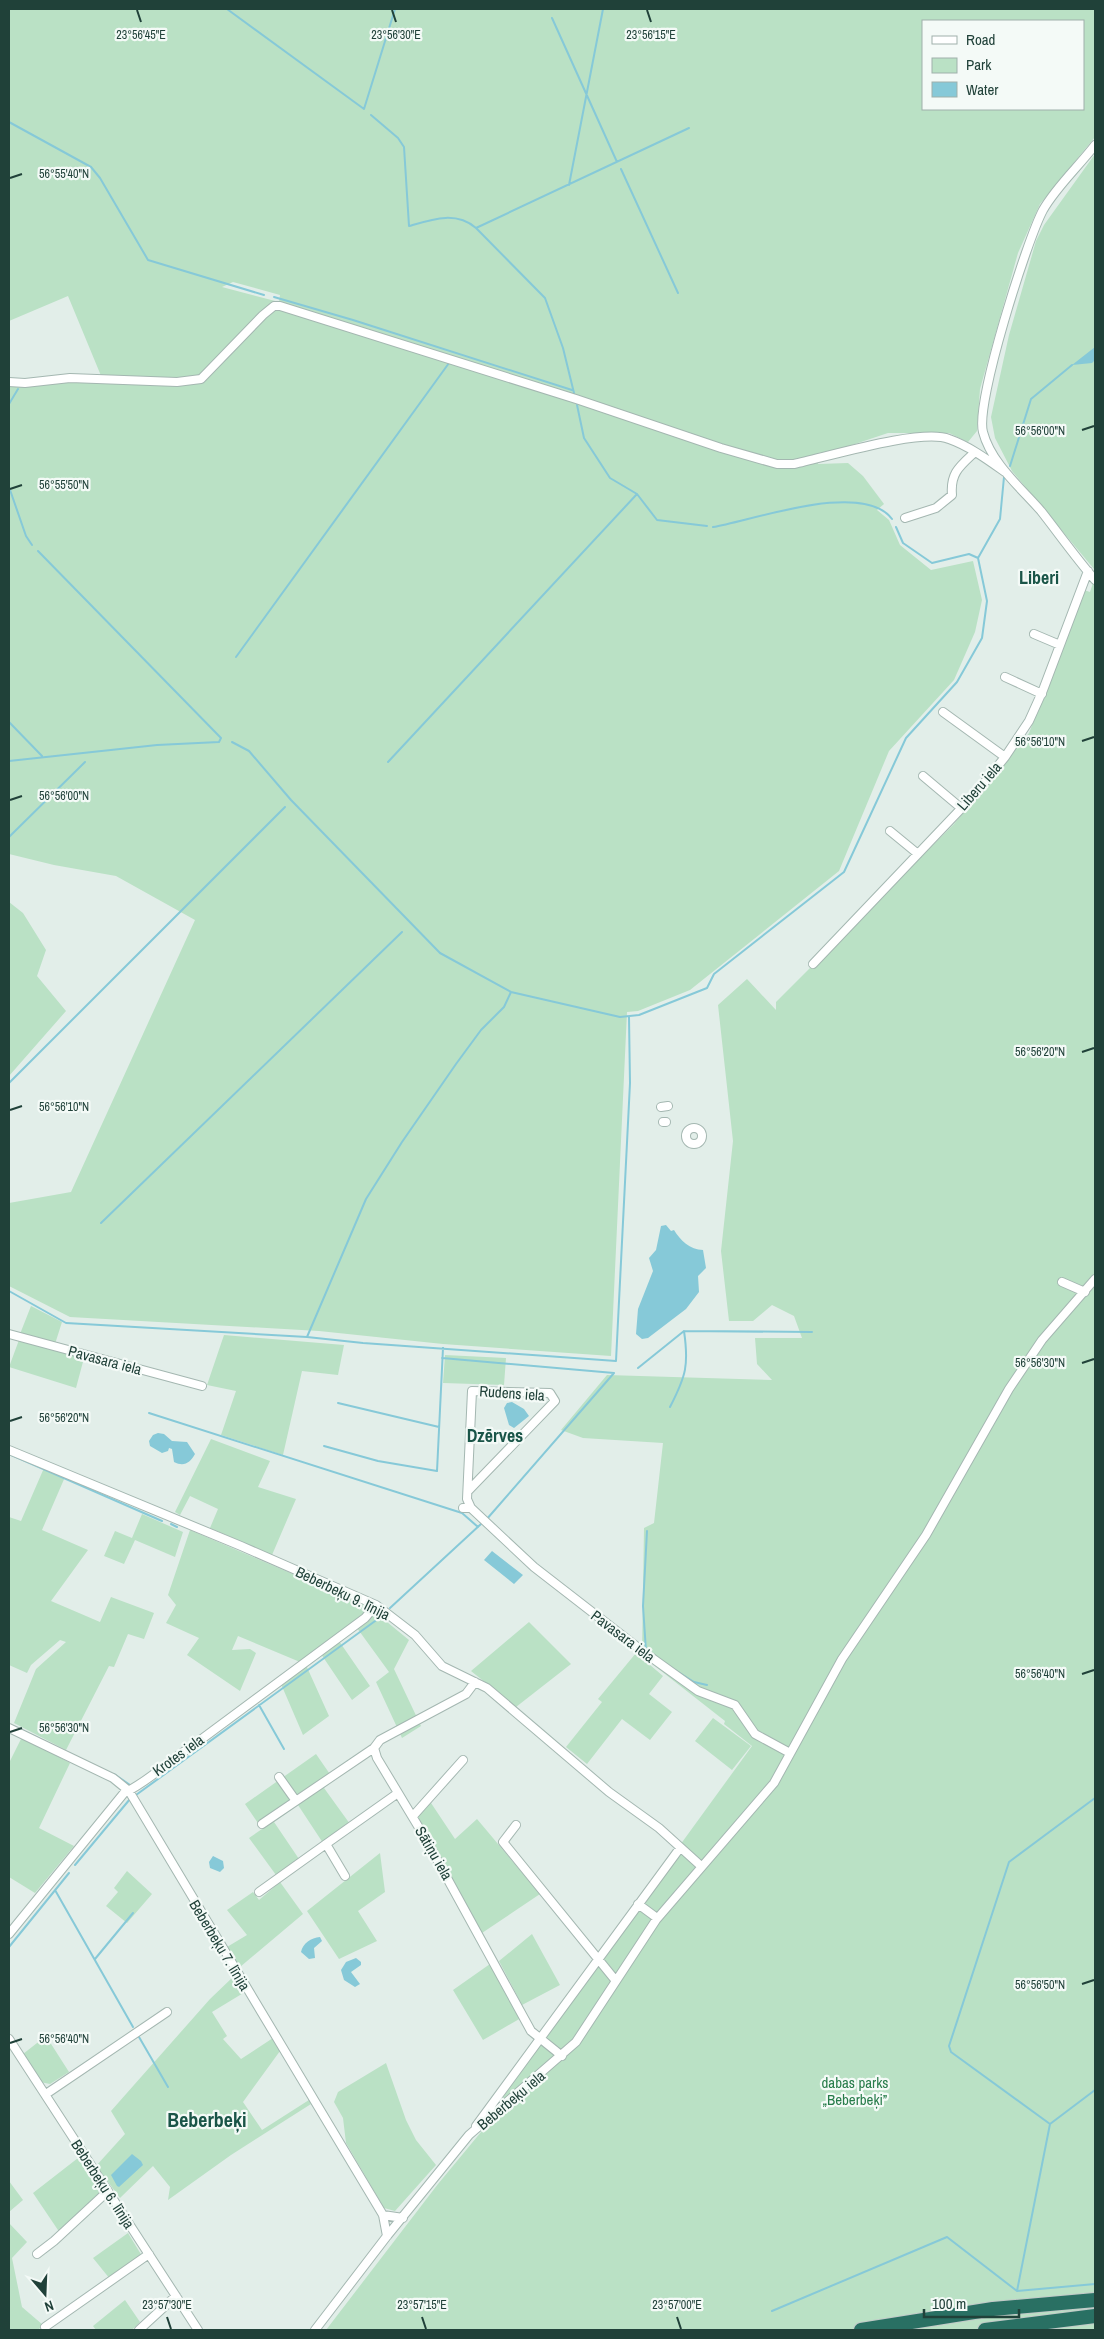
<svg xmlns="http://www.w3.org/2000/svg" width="1104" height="2339" font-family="'Archivo Narrow',sans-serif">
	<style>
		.green { fill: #bae1c5; fill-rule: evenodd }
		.water { fill: #86c9d8 }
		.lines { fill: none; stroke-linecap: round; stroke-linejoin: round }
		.stream { stroke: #86c9d8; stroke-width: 2 }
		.street-casing { stroke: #a4b7b1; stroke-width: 10 }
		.highway-casing { stroke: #c1cac8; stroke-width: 16 }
		.street { stroke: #fff; stroke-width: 8 }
		.highway { stroke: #297063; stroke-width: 14 }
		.ticks { fill: none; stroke: #204139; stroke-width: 2 }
		.labels { text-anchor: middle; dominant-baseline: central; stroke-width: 4.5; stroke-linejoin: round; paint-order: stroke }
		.street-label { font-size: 15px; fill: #204139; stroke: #f4faf7 }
		.park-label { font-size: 15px; fill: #277c4a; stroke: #f4faf7 }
		.quarter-label { font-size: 18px; font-weight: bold; fill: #1a5548; stroke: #f4faf7 }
		.district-label { font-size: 20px; font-weight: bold; fill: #1a5548; stroke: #f4faf7 }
		.ticks-label { font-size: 12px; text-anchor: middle; fill: #204139; stroke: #f4faf7; stroke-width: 4.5; stroke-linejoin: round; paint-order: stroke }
	</style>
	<rect width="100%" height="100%" fill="#e2eee9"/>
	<!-- green -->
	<path class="green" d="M 9,9 L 1095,9 L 1095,137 L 1040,204 L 1018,253 L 980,389 L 977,431 L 968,442 L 949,433 L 888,433 L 837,450 L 818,453 L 818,464 L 848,463 L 863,476 L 884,504 L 877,510 L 889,520 L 900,545 L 931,570 L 973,561 L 982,600 L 975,632 L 954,680 L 889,751 L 839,871 L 690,990 L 638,1011 L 627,1012 L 611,1356 L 443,1344 L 319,1331 L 70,1317 L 9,1286 L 9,1203 L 71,1192 L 195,920 L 116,876 L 54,865 L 9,854 L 9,387 L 71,382 L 104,383 L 68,296 L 9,321 ZM 923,21 L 1083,21 L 1083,109 L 923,109 ZM 233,282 L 280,295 L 279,302 L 222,287 Z
		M 1095,154 L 1095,2330 L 326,2330 L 438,2184 L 486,2126 L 489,2108 L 752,1746 L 724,1724 L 725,1721 L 642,1656 L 644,1528 L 654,1523 L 663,1443 L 583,1438 L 561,1430 L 607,1375 L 772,1380 L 757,1364 L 755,1338 L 802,1338 L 794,1316 L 772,1305 L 753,1321 L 729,1321 L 721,1251 L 733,1141 L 718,1005 L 747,979 L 776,1010 L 776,1002 L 954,824 L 1029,733 L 1084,590 L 1090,592 L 1093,583 L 1090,580 L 1094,569 L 1012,471 L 995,438 L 991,417 L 1009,335 L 1036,241 L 1044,225 Z
		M 9,902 L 23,913 L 46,950 L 37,976 L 66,1011 L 9,1076 Z
		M 31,1306 L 62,1322 L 55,1344 L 20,1334 Z
		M 224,1335 L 344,1345 L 338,1375 L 302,1371 L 283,1455 L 221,1435 L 236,1391 L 207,1385 Z
		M 19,1340 L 84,1358 L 76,1388 L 9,1367 Z
		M 445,1355 L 506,1358 L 504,1385 L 443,1383 Z
		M 211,1439 L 270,1461 L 258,1487 L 296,1499 L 272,1555 L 210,1528 L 218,1509 L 190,1496 L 180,1515 L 175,1512 Z
		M 44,1468 L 65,1477 L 42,1530 L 88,1550 L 51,1601 L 100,1622 L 111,1597 L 154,1613 L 144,1639 L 128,1634 L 114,1667 L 109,1666 L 66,1750 L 14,1723 L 36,1669 L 66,1642 L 60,1640 L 31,1665 L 27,1673 L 9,1665 L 9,1517 L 21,1521 Z
		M 142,1514 L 183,1532 L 175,1557 L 135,1540 L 124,1564 L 104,1556 L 115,1531 L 132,1538 Z
		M 190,1530 L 370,1607 L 365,1614 L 300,1662 L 238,1636 L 232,1650 L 250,1649 L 256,1653 L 240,1691 L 187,1655 L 199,1638 L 166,1623 L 176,1605 L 168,1595 Z
		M 376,1613 L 409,1640 L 394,1669 L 421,1726 L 402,1738 L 376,1682 L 389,1672 L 357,1628 Z
		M 529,1622 L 571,1664 L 516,1707 L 471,1671 Z
		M 339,1641 L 370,1686 L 352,1700 L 321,1654 Z
		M 636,1653 L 663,1676 L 649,1694 L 672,1712 L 650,1740 L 622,1719 L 587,1764 L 566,1747 L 602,1702 L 598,1699 Z
		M 306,1665 L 329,1716 L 303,1735 L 281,1684 Z
		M 713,1718 L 751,1746 L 732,1770 L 695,1741 Z
		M 22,1737 L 70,1763 L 39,1828 L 74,1846 L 35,1893 L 9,1877 L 9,1763 Z
		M 316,1754 L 334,1780 L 324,1788 L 350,1824 L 323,1843 L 298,1805 L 274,1822 L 299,1859 L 276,1875 L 249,1838 L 262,1829 L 245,1804 Z
		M 431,1803 L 455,1839 L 477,1819 L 540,1894 L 482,1933 L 417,1816 Z
		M 380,1853 L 385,1892 L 358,1911 L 377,1941 L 339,1959 L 307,1911 Z
		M 127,1871 L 152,1894 L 127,1923 L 106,1906 L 118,1892 L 114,1888 Z
		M 280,1882 L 303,1914 L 240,1967 L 227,1947 L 247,1935 L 227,1910 L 253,1892 L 259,1900 Z
		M 532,1934 L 560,1985 L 522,2005 L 499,1961 Z
		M 490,1964 L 521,2018 L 483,2040 L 453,1990 Z
		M 233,1977 L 245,1992 L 212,2012 L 227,2036 L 223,2039 L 241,2059 L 273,2038 L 280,2051 L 243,2102 L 262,2130 L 309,2100 L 311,2104 L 231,2155 L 168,2200 L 170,2187 L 153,2166 L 120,2198 L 96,2166 L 125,2134 L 111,2111 L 210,1999 Z
		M 46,2036 L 69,2072 L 50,2084 L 40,2082 L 23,2054 Z
		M 386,2063 L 406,2120 L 416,2140 L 436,2165 L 395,2211 L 384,2208 L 346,2143 L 343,2118 L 334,2102 L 338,2092 Z
		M 78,2158 L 100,2193 L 60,2233 L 33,2193 Z
		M 9,2181 L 23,2200 L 9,2212 Z
		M 9,2223 L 27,2242 L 12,2258 L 22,2307 L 43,2325 L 38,2330 L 9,2330 Z
		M 128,2233 L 142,2256 L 110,2279 L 93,2258 Z
		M 125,2300 L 140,2322 L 132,2330 L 96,2330 L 93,2326 Z"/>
	<!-- water -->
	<path class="water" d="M 1095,347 L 1095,360 L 1092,363 L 1072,365 Z
		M 666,1225 L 671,1231 L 674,1230 C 680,1240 690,1250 703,1250 L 706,1268 L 698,1276 L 699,1292 L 686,1309 L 648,1338 L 642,1339 L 636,1334 L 638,1309 L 653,1271 L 649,1258 L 656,1250 L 661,1226 Z
		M 512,1402 L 524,1409 L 529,1416 L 514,1428 L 509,1425 L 504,1408 L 507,1403 Z
		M 158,1433 L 164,1434 L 172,1441 L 187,1442 L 195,1454 C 190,1463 184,1467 174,1462 L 172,1449 L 169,1448 L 168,1451 L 162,1453 L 150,1446 L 149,1441 L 153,1435 Z
		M 492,1551 L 523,1575 L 514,1584 L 484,1560 Z
		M 213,1856 L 223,1861 L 224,1868 L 220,1872 L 210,1868 L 209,1862 Z
		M 320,1937 L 322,1941 L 314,1948 L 315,1958 L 309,1959 L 301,1952 C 303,1943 311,1938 320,1937 Z
		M 356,1958 L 361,1962 L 361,1965 L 351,1972 L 360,1984 L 355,1987 L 344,1980 L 341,1970 L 346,1962 Z
		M 132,2154 L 141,2161 L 143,2165 L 119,2187 L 117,2186 L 111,2175 Z"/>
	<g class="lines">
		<!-- stream -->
		<path class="stream" d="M 227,9 L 364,109 L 395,9
			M 552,18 L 617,162
			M 371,115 L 398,138 L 404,147 L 409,226 C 433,219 456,211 476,228 L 545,298 L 563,348 L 574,393
			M 9,122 L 91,167 L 100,178 L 148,260 L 264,295
			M 621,169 L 678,293
			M 569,185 L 603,9
			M 476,228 L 689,128
			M 274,297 L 353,320 L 572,390
			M 9,404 L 18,389
			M 577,405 L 584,438 L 610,478 L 637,494 L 657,520 L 707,526
			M 1010,466 L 1031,399 L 1072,365
			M 9,487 L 26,536 L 32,545
			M 713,527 C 754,520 863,480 892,519
			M 896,527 L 903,543 L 932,563 L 969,554 L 978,558
			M 978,558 L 1000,519 L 1004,477
			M 236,657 L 449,363
			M 9,722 L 42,756
			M 232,742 L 249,751 L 291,800 L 440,953 L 511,992 L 620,1017 L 639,1015 L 707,988 L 714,974 L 844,872 L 906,738 L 957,682 L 982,638 L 987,601 L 978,558
			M 9,761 L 157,745 L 219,742 L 221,738 L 38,551
			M 388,762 L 637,494
			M 9,837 L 85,762
			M 511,992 L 504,1007 L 481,1030 L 456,1064 L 402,1142 L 366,1199 L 307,1337 L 363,1343 L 616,1361 L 630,1083 L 629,1017
			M 9,1083 L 285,807
			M 101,1223 L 402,932
			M 9,1291 L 66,1323 L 307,1337
			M 442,1358 L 614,1373
			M 638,1368 L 684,1331 L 812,1332
			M 338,1403 L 439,1427
			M 670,1407 C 686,1376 689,1365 684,1331
			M 149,1413 L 462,1513 L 478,1527
			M 324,1446 L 378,1461 L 437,1471 L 443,1348
			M 9,1454 L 162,1521
			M 486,1520 L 614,1373
			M 171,1524 L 177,1527
			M 390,1608 L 481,1524
			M 646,1651 L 643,1606 L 647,1531
			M 675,1670 L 694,1682 L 707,1685
			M 259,1705 L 284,1749
			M 15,1727 L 46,1742
			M 114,1774 L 130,1785
			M 136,1795 L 382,1616
			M 75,1865 L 130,1799
			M 55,1890 L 133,2027
			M 9,1947 L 69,1873
			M 95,1959 L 133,1913
			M 139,2037 L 168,2087
			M 1050,2124 L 951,2052 L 949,2046 L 1009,1862 L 1095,1798
			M 1017,2291 L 1050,2124 L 1095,2090
			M 772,2311 L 947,2237 L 1017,2291 L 1095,2284"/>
		<defs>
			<path id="street" d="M 1095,145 C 1079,166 1056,187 1043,210 C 1027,240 975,403 983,432 C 991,463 1021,488 1041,511 C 1059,534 1076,558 1095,580
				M 9,382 L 25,383 L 70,378 L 177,382 L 201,379 L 263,315 L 274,306 L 280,306 L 576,399 L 721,448 L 777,464 L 794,464 C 827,457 921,428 949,439 C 969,446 988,460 1005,472
				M 905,518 L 936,508 L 952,495 C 950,473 960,466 975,452
				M 1034,634 L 1060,645
				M 1005,677 L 1042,694
				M 943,712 L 1005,757
				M 923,776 L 961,808
				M 890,831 L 918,854
				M 813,964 L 976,793 L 1005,757 L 1029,721 L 1043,690 L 1088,571
				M 661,1107 L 668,1106
				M 663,1122 L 666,1122
				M686 1136a8 8 0 1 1 16 0a8 8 0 1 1-16 0Z
				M 1062,1282 L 1085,1292
				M 9,1334 L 202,1386
				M 9,1450 L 241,1546 L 376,1605 L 415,1635 L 442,1666 L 487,1688 L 609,1792 L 659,1828 L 701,1866
				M 468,1491 L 555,1401 L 550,1393 L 472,1391 L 467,1499 L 471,1508
				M 463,1508 L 471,1508 L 534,1567 L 641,1650 L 698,1691 L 735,1705 L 755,1734 L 790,1753
				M 9,1728 L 113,1778 L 129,1791 L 383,2215 L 387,2236
				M 374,1748 L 377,1758 L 424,1836 L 531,2031 L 562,2056
				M 279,1777 L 296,1801
				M 413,1816 L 463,1760
				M 262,1824 L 374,1748 L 380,1740 L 466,1694 L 475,1682
				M 516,1825 L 503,1842 L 616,1981
				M 345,1876 L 326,1844 L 398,1793
				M 259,1892 L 326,1844
				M 638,1904 L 657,1918
				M 9,1934 L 124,1793 C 148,1782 168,1761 191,1747 L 365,1618 L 376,1605
				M 9,2039 L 198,2330
				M 46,2094 L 167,2012
				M 476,2126 L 680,1848
				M 383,2215 L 403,2218
				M 37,2254 L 54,2241 L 108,2191
				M 45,2327 L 149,2254
				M 139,2330 L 176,2296
				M 315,2330 L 387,2236 L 469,2135 L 576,2042 L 656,1920 L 774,1783 L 842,1659 L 926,1535 L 1009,1389 L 1042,1340 L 1095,1279"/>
			<path id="highway" d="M 861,2330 L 993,2309 L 1095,2300
				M 985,2330 L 1095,2316"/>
		</defs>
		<!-- street casing -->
		<use href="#street" class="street-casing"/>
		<!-- highway casing -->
		<use href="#highway" class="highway-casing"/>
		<!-- street -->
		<use href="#street" class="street"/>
		<!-- highway -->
		<use href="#highway" class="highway"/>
	</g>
	<!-- ticks -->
	<path class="ticks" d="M 137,10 L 141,22M 392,10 L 396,22M 647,10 L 651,22M 10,178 L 22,174M 1082,430 L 1094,426M 10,489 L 22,485M 1082,741 L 1094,737M 10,800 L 22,796M 1082,1052 L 1094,1048M 10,1110 L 22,1106M 1082,1363 L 1094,1359M 10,1421 L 22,1417M 1082,1674 L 1094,1670M 10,1732 L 22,1728M 1082,1984 L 1094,1980M 10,2043 L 22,2039M 167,2317 L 171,2329M 422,2317 L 426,2329M 677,2317 L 681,2329"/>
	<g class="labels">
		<!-- street labels -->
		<g class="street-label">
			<text transform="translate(979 786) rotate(-49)">Liberu iela</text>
			<text transform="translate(105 1360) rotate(15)">Pavasara iela</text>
			<text transform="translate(512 1393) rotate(4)">Rudens iela</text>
			<text transform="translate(343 1593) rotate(26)">Beberbeķu 9. līnija</text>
			<text transform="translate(623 1636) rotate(37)">Pavasara iela</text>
			<text transform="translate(178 1755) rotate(-36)">Krotes iela</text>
			<text transform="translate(434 1853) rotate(60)">Sātiņu iela</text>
			<text transform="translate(220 1945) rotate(59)">Beberbeķu 7. līnija</text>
			<text transform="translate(511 2100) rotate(-40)">Beberbeķu iela</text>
			<text transform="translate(103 2184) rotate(57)">Beberbeķu 6. līnija</text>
		</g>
		<!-- park labels -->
		<g class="park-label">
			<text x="855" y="2082">dabas parks<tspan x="855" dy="17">„Beberbeķi”</tspan></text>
		</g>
		<!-- quarter labels -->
		<g class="quarter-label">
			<text x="1039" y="577">Liberi</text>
			<text x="495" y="1435">Dzērves</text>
		</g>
		<!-- district labels -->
		<g class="district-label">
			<text x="207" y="2119">Beberbeķi</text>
		</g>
	</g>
	<g class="ticks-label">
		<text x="396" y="39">23°56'30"E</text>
		<text x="141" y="39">23°56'45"E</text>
		<text x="651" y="39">23°56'15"E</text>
		<text x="64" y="178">56°55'40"N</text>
		<text x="1040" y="435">56°56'00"N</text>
		<text x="64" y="489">56°55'50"N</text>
		<text x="1040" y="746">56°56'10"N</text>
		<text x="64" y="800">56°56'00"N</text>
		<text x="1040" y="1056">56°56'20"N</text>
		<text x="64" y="1111">56°56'10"N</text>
		<text x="1040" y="1367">56°56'30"N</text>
		<text x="64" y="1422">56°56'20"N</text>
		<text x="1040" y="1678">56°56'40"N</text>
		<text x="64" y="1732">56°56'30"N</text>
		<text x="1040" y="1989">56°56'50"N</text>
		<text x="64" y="2043">56°56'40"N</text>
		<text x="167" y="2309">23°57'30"E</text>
		<text x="422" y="2309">23°57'15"E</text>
		<text x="677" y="2309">23°57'00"E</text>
	</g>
	<!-- border -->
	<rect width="1104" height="2339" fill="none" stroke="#204139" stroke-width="20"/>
	<!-- legend -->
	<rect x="922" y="20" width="162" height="90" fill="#f4faf7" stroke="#9fb0ab"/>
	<rect x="932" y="36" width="25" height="8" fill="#ffffff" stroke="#9fb0ab"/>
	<text x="966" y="45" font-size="15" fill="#204139">Road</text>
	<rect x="932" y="58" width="25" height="15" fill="#bae1c5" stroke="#9fb0ab"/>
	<text x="966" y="70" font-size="15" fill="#204139">Park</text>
	<rect x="932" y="82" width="25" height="15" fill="#86c9d8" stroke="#9fb0ab"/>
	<text x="966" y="95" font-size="15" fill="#204139">Water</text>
	<!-- north arrow -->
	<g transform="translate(45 2294) rotate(161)" stroke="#f4faf7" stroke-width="4" paint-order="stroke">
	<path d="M0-4L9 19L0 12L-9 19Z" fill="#204139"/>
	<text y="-8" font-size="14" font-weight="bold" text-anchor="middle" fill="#204139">N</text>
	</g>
	<!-- scale -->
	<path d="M924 2309v8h95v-8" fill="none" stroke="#204139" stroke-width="2.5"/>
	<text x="932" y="2309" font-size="15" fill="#204139" stroke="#f4faf7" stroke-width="4" paint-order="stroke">100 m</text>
</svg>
